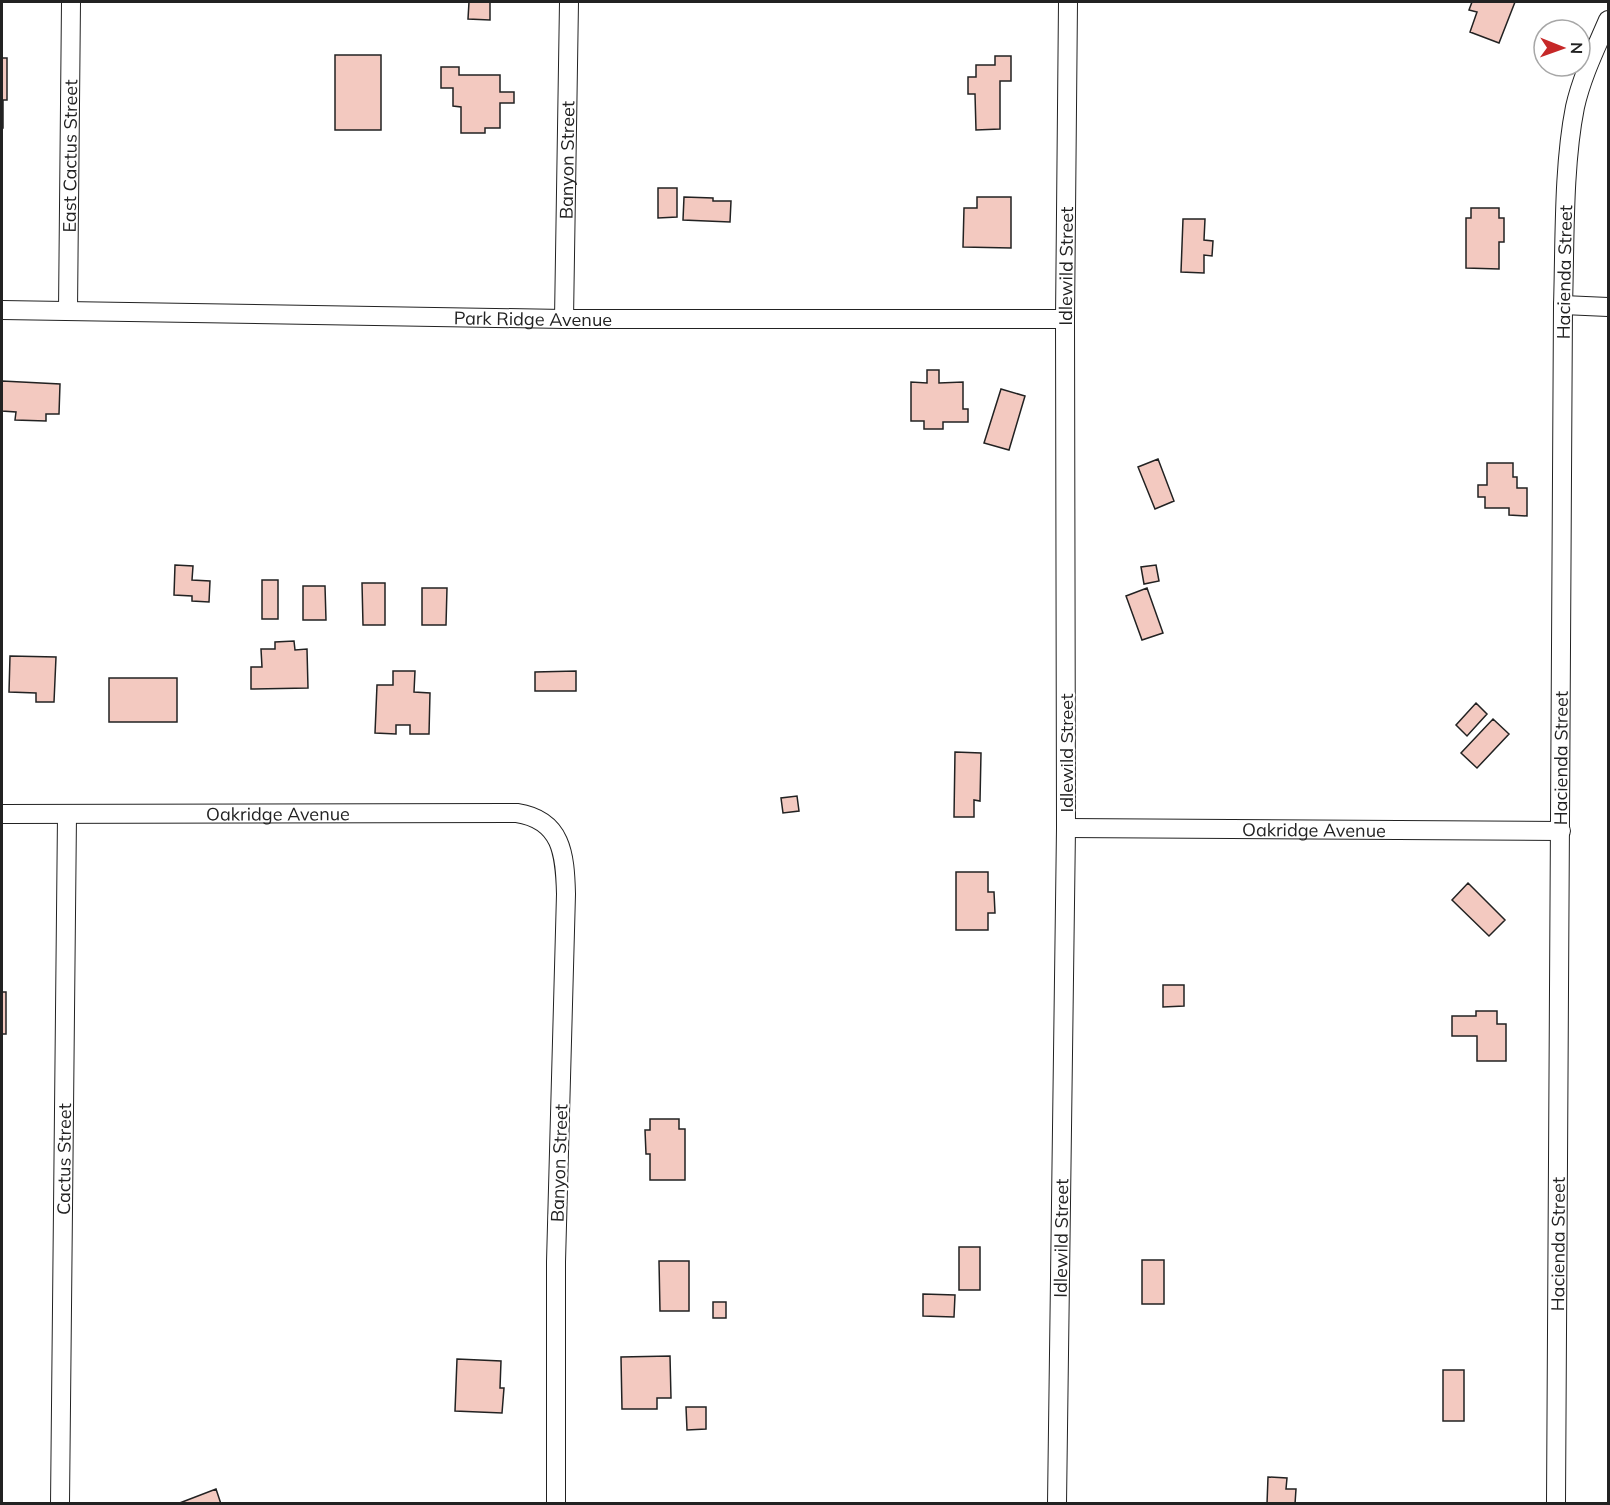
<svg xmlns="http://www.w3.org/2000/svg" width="1610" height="1505" font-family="Mulish,sans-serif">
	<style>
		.building { fill: #f3c9c0; stroke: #222; stroke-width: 1.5 }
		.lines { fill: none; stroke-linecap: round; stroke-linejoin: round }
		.minor-casing { stroke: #222; stroke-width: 20 }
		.minor { stroke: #fff; stroke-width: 18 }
		.labels { text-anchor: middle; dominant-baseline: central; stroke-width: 4.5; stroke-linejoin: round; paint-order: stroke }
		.street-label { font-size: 18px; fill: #222; stroke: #fff }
	</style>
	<rect width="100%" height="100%" fill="#fff"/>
	<!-- building -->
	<path class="building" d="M 469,2 L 490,2 L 490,20 L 468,19 Z
		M 1472,2 L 1515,2 L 1499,43 L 1470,32 L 1477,12 L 1469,10 Z
		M 335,55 L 381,55 L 381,130 L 335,130 Z
		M 995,56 L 1011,56 L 1011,81 L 1000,81 L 1000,129 L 976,130 L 975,94 L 968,94 L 968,77 L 976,77 L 976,65 L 995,65 Z
		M 2,58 L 7,58 L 7,100 L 3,100 L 3,128 L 2,128 Z
		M 441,67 L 459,67 L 459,75 L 500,75 L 500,92 L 514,92 L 514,103 L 500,103 L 500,128 L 485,128 L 485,133 L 461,133 L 461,107 L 453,106 L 453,88 L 441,88 Z
		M 658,188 L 677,188 L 677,217 L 658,218 Z
		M 684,197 L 713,198 L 713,201 L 731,201 L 730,222 L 683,220 Z
		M 977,197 L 1011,197 L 1011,248 L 963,247 L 964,208 L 977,208 Z
		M 1471,208 L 1499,208 L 1499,218 L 1504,218 L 1504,242 L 1499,242 L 1499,269 L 1466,268 L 1466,218 L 1471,218 Z
		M 1183,219 L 1205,219 L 1204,240 L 1213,241 L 1212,256 L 1204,255 L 1204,273 L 1181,272 Z
		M 927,370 L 939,370 L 939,383 L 963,382 L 963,409 L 968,409 L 968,422 L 943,422 L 943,429 L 924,429 L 924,421 L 911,421 L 911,382 L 927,383 Z
		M 2,381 L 60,384 L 59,414 L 46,414 L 46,421 L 15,420 L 16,412 L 2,411 Z
		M 1001,389 L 1025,396 L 1009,450 L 984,443 Z
		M 1158,459 L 1174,501 L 1155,509 L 1138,467 Z
		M 1487,463 L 1513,463 L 1513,477 L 1517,477 L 1517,488 L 1527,488 L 1527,516 L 1509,515 L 1509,508 L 1485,508 L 1485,497 L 1478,497 L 1478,485 L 1487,485 Z
		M 175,565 L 193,566 L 192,580 L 210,581 L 209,602 L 192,601 L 192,596 L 174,595 Z
		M 1156,565 L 1159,581 L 1144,584 L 1141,567 Z
		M 262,580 L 278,580 L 278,619 L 262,619 Z
		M 362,583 L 385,583 L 385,625 L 363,625 Z
		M 303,586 L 325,586 L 326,620 L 303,620 Z
		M 422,588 L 447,588 L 446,625 L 422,625 Z
		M 1147,588 L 1163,633 L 1142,640 L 1126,596 Z
		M 294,641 L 295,650 L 307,649 L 308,688 L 251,689 L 251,667 L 262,667 L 261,649 L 275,649 L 275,642 Z
		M 10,656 L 56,657 L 54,702 L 36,702 L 36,693 L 9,692 Z
		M 393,671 L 415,671 L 414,692 L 430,693 L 429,734 L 410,734 L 410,725 L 396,725 L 396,734 L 375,733 L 377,685 L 393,685 Z
		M 576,671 L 576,691 L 535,691 L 535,672 Z
		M 109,678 L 177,678 L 177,722 L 109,722 Z
		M 1476,703 L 1487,714 L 1467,736 L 1456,725 Z
		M 1493,719 L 1509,734 L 1477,768 L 1461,753 Z
		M 955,752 L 981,753 L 980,801 L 974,800 L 974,817 L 954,817 Z
		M 797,796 L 799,811 L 783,813 L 781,798 Z
		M 956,872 L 988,872 L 988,892 L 994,892 L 995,913 L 988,913 L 988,930 L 956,930 Z
		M 1468,883 L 1505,920 L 1489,936 L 1452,900 Z
		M 1163,985 L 1184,985 L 1184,1006 L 1163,1007 Z
		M 2,992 L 6,992 L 6,1034 L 2,1034 Z
		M 1476,1011 L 1497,1011 L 1497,1024 L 1506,1024 L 1506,1061 L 1477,1061 L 1477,1036 L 1452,1036 L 1452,1016 L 1476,1016 Z
		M 650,1119 L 679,1119 L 679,1129 L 685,1129 L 685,1180 L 650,1180 L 650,1154 L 646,1154 L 645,1130 L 650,1130 Z
		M 959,1247 L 980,1247 L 980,1290 L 959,1290 Z
		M 1142,1260 L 1164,1260 L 1164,1304 L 1142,1304 Z
		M 659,1261 L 689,1261 L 689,1311 L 660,1311 Z
		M 923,1294 L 955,1295 L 954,1317 L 923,1316 Z
		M 713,1302 L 726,1302 L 726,1318 L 713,1318 Z
		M 670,1356 L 671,1398 L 657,1398 L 657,1409 L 622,1409 L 621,1357 Z
		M 457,1359 L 501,1361 L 500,1388 L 504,1388 L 502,1413 L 455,1411 Z
		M 1443,1370 L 1464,1370 L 1464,1421 L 1443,1421 Z
		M 686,1407 L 706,1407 L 706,1429 L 687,1430 Z
		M 1268,1477 L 1287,1478 L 1286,1489 L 1296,1489 L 1295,1504 L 1267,1504 Z
		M 216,1489 L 221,1504 L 177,1504 Z"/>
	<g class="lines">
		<defs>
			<g id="minor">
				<path d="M 1563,305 L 1608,307"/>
				<path id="s1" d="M 2,310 L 564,319 L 1065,319"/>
				<path id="s2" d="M 68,310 L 71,2"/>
				<path id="s3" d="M 564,319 L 569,2"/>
				<path id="s4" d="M 2,814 L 517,813 C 562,820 565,854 566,894 L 556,1262 L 556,1504"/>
				<path id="s5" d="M 1066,828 L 1561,831"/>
				<path id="s6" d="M 60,1504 L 67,815"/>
				<path id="s7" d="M 1057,1504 L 1066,828 L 1065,319 L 1068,2"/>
				<path id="s8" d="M 1556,1504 L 1563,305 C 1565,243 1563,167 1575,107 C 1582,76 1596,48 1608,20"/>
			</g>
		</defs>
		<!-- minor casing -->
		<use href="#minor" class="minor-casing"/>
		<!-- minor -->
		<use href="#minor" class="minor"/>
	</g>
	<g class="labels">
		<!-- street labels -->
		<g class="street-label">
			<text stroke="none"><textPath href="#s2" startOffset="154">East Cactus Street</textPath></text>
			<text stroke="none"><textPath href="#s3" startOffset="159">Banyon Street</textPath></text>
			<text stroke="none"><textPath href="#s7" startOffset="1238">Idlewild Street</textPath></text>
			<text stroke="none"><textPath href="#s8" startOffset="1232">Hacienda Street</textPath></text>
			<text stroke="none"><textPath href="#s1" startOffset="531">Park Ridge Avenue</textPath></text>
			<text transform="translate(1066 753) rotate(-90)">Idlewild Street</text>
			<text stroke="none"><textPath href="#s8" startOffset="746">Hacienda Street</textPath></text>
			<text stroke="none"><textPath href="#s4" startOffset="276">Oakridge Avenue</textPath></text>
			<text stroke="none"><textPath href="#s5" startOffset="248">Oakridge Avenue</textPath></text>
			<text stroke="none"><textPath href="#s6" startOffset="345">Cactus Street</textPath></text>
			<text transform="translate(559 1163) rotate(-88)">Banyon Street</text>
			<text stroke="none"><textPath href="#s7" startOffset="266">Idlewild Street</textPath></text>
			<text stroke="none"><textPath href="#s8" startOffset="260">Hacienda Street</textPath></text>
		</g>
	</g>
	<!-- border -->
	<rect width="1610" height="1505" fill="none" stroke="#222222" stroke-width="6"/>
	<!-- north arrow -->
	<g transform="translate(1562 48) rotate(91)"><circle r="28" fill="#ffffff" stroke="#a7a7a7" stroke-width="1.5"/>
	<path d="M0-4.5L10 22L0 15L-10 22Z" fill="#c62828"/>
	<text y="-9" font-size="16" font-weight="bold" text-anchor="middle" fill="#222222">N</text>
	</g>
</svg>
